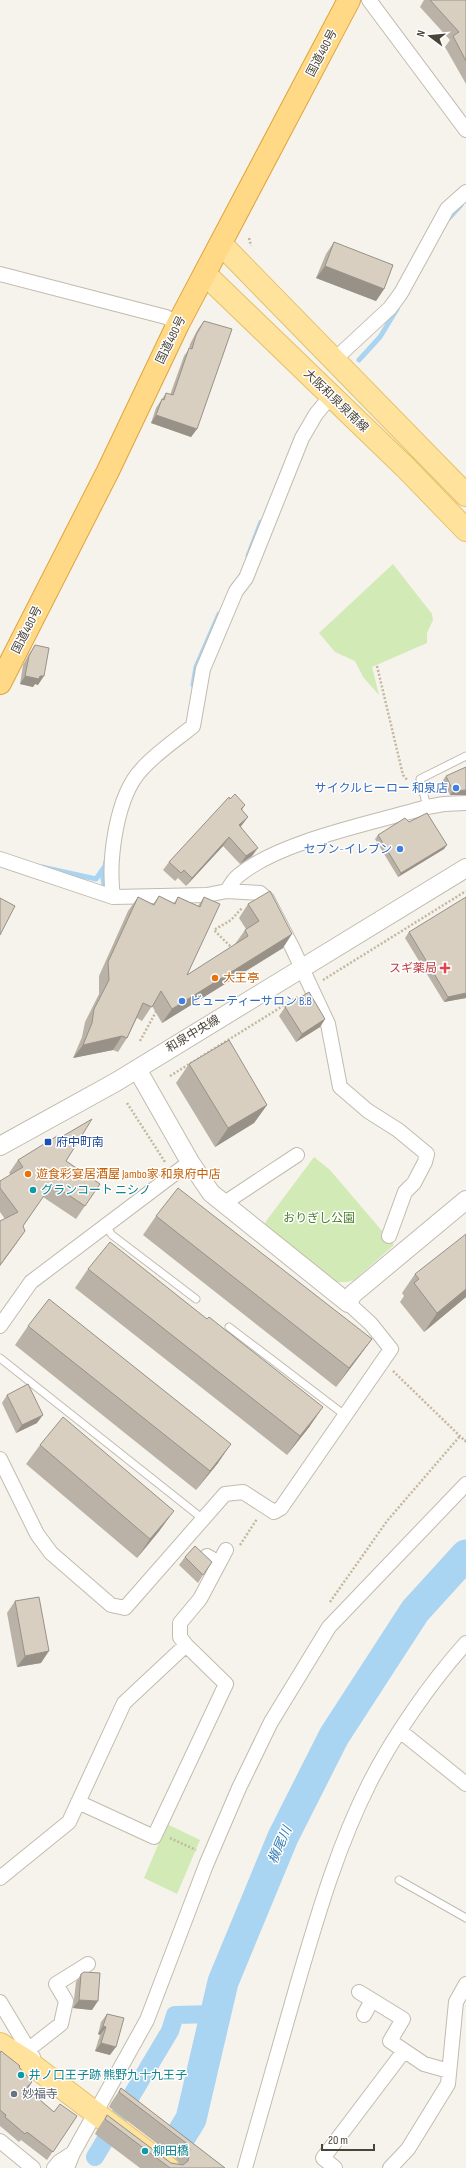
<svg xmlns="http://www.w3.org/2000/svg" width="466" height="2168" font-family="'Sofia Sans Condensed','Noto Sans JP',sans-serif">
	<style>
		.green { fill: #d2eab5 }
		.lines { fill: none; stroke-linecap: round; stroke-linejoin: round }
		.stream { stroke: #a9d4f2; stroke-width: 5 }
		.canal { stroke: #a9d4f2; stroke-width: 18 }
		.river { stroke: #a9d4f2; stroke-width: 31 }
		.service-casing { stroke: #c2bbae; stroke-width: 9 }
		.minor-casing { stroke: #c2bbae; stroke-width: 16 }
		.tertiary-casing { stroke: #c2bbae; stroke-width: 20 }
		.primary-casing { stroke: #e6c16a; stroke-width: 24 }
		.trunk-casing { stroke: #e0a43c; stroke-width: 24 }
		.path { stroke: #c4b79f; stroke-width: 2.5; stroke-dasharray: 2 2; stroke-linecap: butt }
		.service { stroke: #fff; stroke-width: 7 }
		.minor { stroke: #fff; stroke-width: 14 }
		.tertiary { stroke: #fff; stroke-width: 18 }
		.primary { stroke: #ffe39c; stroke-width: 22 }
		.trunk { stroke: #ffd985; stroke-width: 22 }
		.wall { fill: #bab2a6 }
		.shaded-wall { fill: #979187 }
		.building { fill: #d8cfc1; stroke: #979187 }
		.shop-dot { fill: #3f7fe0; stroke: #fff; stroke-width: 1.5 }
		.health-dot { fill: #e0444e; stroke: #fff; stroke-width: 1.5 }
		.food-dot { fill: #e8710a; stroke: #fff; stroke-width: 1.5 }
		.transit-dot { fill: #1a4fb4; stroke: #fff; stroke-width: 1.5 }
		.culture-dot { fill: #0f9aa8; stroke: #fff; stroke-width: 1.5 }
		.worship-dot { fill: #6b7280; stroke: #fff; stroke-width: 1.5 }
		.labels { text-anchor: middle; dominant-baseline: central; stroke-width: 3; stroke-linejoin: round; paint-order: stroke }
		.street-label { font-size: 12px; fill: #4b4439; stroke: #fff }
		.shop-label { font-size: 12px; fill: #366cbe; stroke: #fff; text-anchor: end }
		.health-label { font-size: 12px; fill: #be3a42; stroke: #fff; text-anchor: end }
		.food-label { font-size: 12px; fill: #c56008; stroke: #fff; text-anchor: start }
		.transit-label { font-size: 12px; fill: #164399; stroke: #fff; text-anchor: start }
		.culture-label { font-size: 12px; fill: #0d838f; stroke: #fff; text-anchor: start }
		.park-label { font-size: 12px; fill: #4a7f2a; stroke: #fff }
		.worship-label { font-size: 12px; fill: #5b616d; stroke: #fff; text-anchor: start }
		.water-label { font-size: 13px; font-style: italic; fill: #2e7ab2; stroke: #fff }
	</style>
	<rect width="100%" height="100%" fill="#f6f3ec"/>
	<!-- green -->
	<path class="green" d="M 393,564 L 432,614 L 433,620 L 427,633 L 427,643 L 372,667 L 379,695 L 363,677 L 355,661 L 335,652 L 319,633 Z
		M 314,1157 L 330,1170 L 394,1245 L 354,1280 L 347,1282 L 337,1282 L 264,1224 Z
		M 167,1824 L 200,1840 L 177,1894 L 144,1878 Z"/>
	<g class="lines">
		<!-- stream -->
		<path class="stream" d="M 449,218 L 461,205
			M 359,360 L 380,337 L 397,309
			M 248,556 L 261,522
			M 193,685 L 196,667 L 219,614
			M 42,867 L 96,879 L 105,866 L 106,861
			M 102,872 L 104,885"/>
		<!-- canal -->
		<path class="canal" d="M 95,2157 L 170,2031 L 175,2015 L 215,2014"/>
		<!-- river -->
		<path class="river" d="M 161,2168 L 191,2119 L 223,1982 L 283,1837 L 334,1736 L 415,1611 L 466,1555"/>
		<defs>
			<path id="service" d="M 427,807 L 420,779 L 466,756
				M 105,1225 L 112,1235 L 196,1299
				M 229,1327 L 346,1416
				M 0,1358 L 203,1519
				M 399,1880 L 466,1918"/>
			<path id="minor" d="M 369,0 L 466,130
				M 0,274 L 166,317 L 178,324
				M 334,360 L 390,308 L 401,293 L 447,209 L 466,192
				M 0,859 L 113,897 L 207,895 L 227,891 C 230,886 233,880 238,876 C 279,841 373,823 427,807 L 444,804 L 466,803
				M 227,891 L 260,893 L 267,899 L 292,947 L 328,1024 L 340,1087 L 368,1111 L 398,1130 L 427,1154 L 425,1162 L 414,1183 L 405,1192 L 389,1236
				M 113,897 C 108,860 116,796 142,769 C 156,753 176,740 193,726 L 203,669 L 236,591 L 246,578 L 302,438 L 316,414 L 331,396
				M 223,1204 L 297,1155
				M 0,1326 L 31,1282 L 190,1162
				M 0,1459 L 37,1534 L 51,1553 L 111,1605 L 125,1608 L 225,1494 L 243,1492 L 274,1512 L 281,1508 L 391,1349 L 371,1324 L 348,1303
				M 207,1556 L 219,1563
				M 186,1645 L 180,1637 L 180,1623 L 200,1599 L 226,1550
				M 400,1731 L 466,1784
				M 0,1878 L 69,1822 L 124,1703 L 186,1645 L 226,1684 L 154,1837 L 78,1802
				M 359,1992 L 403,2019 L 390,2041 L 424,2064 L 449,2071
				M 0,2002 L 33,2057
				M 364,2015 L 372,2000
				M 29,2049 L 61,2024 L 66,2001 L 56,1984 L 88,1964
				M 0,2141 L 33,2168
				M 54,2168 L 59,2162 L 73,2153
				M 67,2168 L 73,2153 L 147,2020 L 206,1865 L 239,1788 L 271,1722 L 329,1627 L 466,1484
				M 245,2168 C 263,2106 280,2044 298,1982 C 318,1914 338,1845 370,1782 C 394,1735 431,1682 466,1643
				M 335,2168 L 323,2158 L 404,2051
				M 390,2168 L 408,2149 L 448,2084 L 456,2002 L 466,1984"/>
			<path id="tertiary" d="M 137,1069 L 190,1162 L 211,1193 L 348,1303 L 353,1294 L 466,1200
				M 0,1146 L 116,1082 L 466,868"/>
			<path id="primary" d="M 221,244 L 466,495
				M 205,274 L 405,467 L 466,530
				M 0,2044 L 27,2061 L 168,2168"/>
			<path id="trunk" d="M 0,683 L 108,471 L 178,324 L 349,0"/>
		</defs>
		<!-- service casing -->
		<use href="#service" class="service-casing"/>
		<!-- minor casing -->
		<use href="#minor" class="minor-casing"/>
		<!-- tertiary casing -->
		<use href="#tertiary" class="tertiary-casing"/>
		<!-- primary casing -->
		<use href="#primary" class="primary-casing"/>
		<!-- trunk casing -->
		<use href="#trunk" class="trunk-casing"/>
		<!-- path -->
		<path class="path" d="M 249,238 L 251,246
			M 377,666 L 403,775 L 408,781
			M 233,949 L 214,930 L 231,920 L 242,908
			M 323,980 L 466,891
			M 140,1041 L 157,1010
			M 170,1076 L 299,996
			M 127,1103 L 165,1162
			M 393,1371 L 465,1441 L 466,1440
			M 240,1545 L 257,1519
			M 330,1602 L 387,1521 L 460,1436
			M 170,1838 L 196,1850"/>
		<!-- service -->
		<use href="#service" class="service"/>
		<!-- minor -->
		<use href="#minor" class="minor"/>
		<!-- tertiary -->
		<use href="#tertiary" class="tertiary"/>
		<!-- primary -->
		<use href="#primary" class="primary"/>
		<!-- trunk -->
		<use href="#trunk" class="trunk"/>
	</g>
	<!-- wall -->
	<path class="wall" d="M 424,0 L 466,0 L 466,84 L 445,47 L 450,40 L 420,7 Z
		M 334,242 L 384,289 L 376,301 L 316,278 L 326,254 Z
		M 204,321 L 197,429 L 191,437 L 151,423 L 156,408 L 166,393 L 170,395 L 184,356 L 189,349 L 190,344 L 198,329 Z
		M 35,645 L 38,685 L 35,684 L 33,687 L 20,684 L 23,665 L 29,654 Z
		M 446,776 L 466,795 L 450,795 L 443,780 Z
		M 230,799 L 245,805 L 242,810 L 248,817 L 241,826 L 252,856 L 240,864 L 223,846 L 186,886 L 178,878 L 175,881 L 163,870 L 169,862 Z
		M 378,835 L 444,849 L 398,877 L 375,839 Z
		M 159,896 L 174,903 L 178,897 L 198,906 L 204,897 L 187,975 L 236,945 L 235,944 L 245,930 L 246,929 L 239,918 L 248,904 L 283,948 L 162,1023 L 152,1006 L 142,1021 L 137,1018 L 127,1038 L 118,1052 L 113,1050 L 73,1058 L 82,1037 L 85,1022 L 99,994 L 99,976 L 128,911 L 138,897 L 153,904 Z
		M 409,932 L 466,998 L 444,1002 L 405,938 Z
		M 285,1007 L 325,1019 L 320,1027 L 296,1042 L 279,1016 Z
		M 189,1064 L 267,1105 L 254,1123 L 215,1147 L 176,1083 Z
		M 18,1160 L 66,1161 L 100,1184 L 76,1219 L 43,1197 L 23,1226 L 16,1244 L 5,1219 L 0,1212 L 0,1181 L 11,1175 L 9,1173 Z
		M 156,1216 L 372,1339 L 358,1358 L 336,1387 L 143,1235 Z
		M 88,1269 L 310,1426 L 287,1455 L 75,1288 Z
		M 415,1274 L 466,1297 L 424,1332 L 400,1302 L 404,1296 L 402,1293 Z
		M 28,1326 L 218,1463 L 196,1490 L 15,1345 Z
		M 7,1395 L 37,1423 L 16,1433 L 2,1403 Z
		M 40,1445 L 160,1530 L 137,1558 L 26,1464 Z
		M 185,1557 L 203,1575 L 198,1583 L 179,1565 Z
		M 15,1601 L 41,1663 L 17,1667 L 7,1613 Z
		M 81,1974 L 92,2010 L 73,2008 L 76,1982 Z
		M 107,2014 L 110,2055 L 95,2051 L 100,2035 L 98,2034 L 101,2022 Z
		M 0,2053 L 19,2067 L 32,2082 L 27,2089 L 54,2112 L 77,2116 L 47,2160 L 21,2140 L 19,2142 L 0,2126 Z
		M 121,2088 L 225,2168 L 140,2168 L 95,2134 L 97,2130 L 107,2115 L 171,2163 L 180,2165 L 180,2164 L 176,2158 L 109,2107 L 111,2103 Z"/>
	<!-- shaded-wall -->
	<path class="shaded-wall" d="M 325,266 L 384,289 L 376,301 L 316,278 Z
		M 156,415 L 197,429 L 191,437 L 151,423 Z
		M 25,676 L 44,676 L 38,685 L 35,684 L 33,687 L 20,684 Z
		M 466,790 L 466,795 L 450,795 L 453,791 Z
		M 248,817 L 242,825 L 233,833 L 239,825 Z
		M 229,837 L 223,846 L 186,886 L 192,878 Z
		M 447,845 L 444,849 L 398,877 L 401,873 Z
		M 258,848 L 252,856 L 240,864 L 246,856 Z
		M 292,934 L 283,948 L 162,1023 L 172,1009 Z
		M 466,993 L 466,998 L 444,1002 L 448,997 Z
		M 325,1019 L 320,1027 L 296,1042 L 302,1034 Z
		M 122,1036 L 113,1050 L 73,1058 L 83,1045 Z
		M 267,1105 L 254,1123 L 215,1147 L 228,1128 Z
		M 25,1231 L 16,1244 L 0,1266 L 0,1265 Z
		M 466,1289 L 466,1297 L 424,1332 L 437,1313 Z
		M 372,1339 L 358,1358 L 336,1387 L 349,1368 Z
		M 323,1407 L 310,1426 L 287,1455 L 300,1436 Z
		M 43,1415 L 37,1423 L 16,1433 L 22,1425 Z
		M 231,1444 L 218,1463 L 196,1490 L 210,1471 Z
		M 174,1511 L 160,1530 L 137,1558 L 150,1539 Z
		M 49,1651 L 41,1663 L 17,1667 L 25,1656 Z
		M 79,2000 L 98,2001 L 92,2010 L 73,2008 Z
		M 103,2026 L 106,2027 L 100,2035 L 98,2034 Z
		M 101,2043 L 116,2047 L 110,2055 L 95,2051 Z
		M 32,2082 L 27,2090 L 26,2088 Z"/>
	<!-- building -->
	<path class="building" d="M 430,0 L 466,0 L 466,61 L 453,36 L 459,32 Z
		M 334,242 L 393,265 L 384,289 L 325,266 Z
		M 204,321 L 232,329 L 197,429 L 156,415 L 162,399 L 164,400 L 166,393 L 173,395 L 189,348 L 192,349 L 196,335 Z
		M 35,645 L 49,648 L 44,676 L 40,676 L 39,679 L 25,676 L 29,656 Z
		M 466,767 L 466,790 L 453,791 L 446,776 Z
		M 235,794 L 245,805 L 241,809 L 248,817 L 239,825 L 258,848 L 246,856 L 229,837 L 192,878 L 184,870 L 181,873 L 169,862 L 229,797 L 230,799 Z
		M 427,813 L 447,845 L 401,873 L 378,835 L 405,818 L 409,822 Z
		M 270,891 L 292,934 L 172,1009 L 161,991 L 152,1007 L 143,1003 L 127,1038 L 122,1036 L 83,1045 L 92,1023 L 94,1009 L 109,980 L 108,962 L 138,897 L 154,905 L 159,896 L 175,904 L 178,897 L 200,907 L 204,897 L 220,904 L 187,975 L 248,936 L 245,930 L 259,921 L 248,904 Z
		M 466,897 L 466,993 L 448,997 L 409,932 Z
		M 0,898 L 15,906 L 0,935 Z
		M 309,992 L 325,1019 L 302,1034 L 285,1007 Z
		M 229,1040 L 267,1105 L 228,1128 L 189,1064 Z
		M 92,1119 L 66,1161 L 100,1184 L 85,1206 L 52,1184 L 23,1226 L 25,1231 L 0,1265 L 0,1221 L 18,1212 L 0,1188 L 0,1181 L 23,1167 L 18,1160 L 57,1136 L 58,1139 Z
		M 178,1188 L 372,1339 L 349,1368 L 156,1216 Z
		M 466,1234 L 466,1289 L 437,1313 L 414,1283 L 419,1279 L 415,1274 Z
		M 110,1242 L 207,1319 L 209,1317 L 323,1407 L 300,1436 L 88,1269 Z
		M 49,1299 L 231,1444 L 210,1471 L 28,1326 Z
		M 28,1384 L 43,1415 L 22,1425 L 7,1395 Z
		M 63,1417 L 174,1511 L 150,1539 L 40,1445 Z
		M 195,1546 L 212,1562 L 203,1575 L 185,1557 Z
		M 39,1597 L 49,1651 L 25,1656 L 15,1601 Z
		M 84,1972 L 100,1973 L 98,2001 L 79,2000 L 81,1974 Z
		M 107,2014 L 124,2018 L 116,2047 L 101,2043 L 106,2027 L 103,2026 Z
		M 1,2051 L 20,2066 L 19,2067 L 32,2082 L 26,2088 L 54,2112 L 60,2104 L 77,2116 L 53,2152 L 27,2132 L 25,2134 L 5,2117 L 6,2115 L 0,2110 L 0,2053 Z
		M 121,2088 L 225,2168 L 170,2168 L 105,2119 L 107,2115 L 171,2163 L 183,2165 L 188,2161 L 190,2149 L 186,2143 L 119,2092 Z"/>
	<!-- markers -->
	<g class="shop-dot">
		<circle cx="456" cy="788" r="4"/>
		<circle cx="400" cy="849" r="4"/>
		<circle cx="182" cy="1001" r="4"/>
	</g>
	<path class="health-dot" d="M443 962h4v4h4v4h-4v4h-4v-4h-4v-4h4z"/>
	<g class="food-dot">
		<circle cx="215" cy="978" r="4"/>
		<circle cx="28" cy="1174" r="4"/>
	</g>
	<rect class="transit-dot" x="44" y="1138" width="8" height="8" rx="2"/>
	<g class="culture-dot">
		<circle cx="33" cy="1190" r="4"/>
		<circle cx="21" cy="2075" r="4"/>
		<circle cx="145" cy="2151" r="4"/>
	</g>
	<circle class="worship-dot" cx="14" cy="2094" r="4"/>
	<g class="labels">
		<!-- street labels -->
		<g class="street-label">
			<text transform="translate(322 53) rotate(-62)">国道480号</text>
			<text transform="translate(171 340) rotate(-64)">国道480号</text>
			<text transform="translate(336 401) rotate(44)">大阪和泉泉南線</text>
			<text transform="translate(27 630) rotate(-63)">国道480号</text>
			<text transform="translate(193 1034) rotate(-31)">和泉中央線</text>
		</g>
		<!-- shop labels -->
		<g class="shop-label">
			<text x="448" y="788">サイクルヒーロー 和泉店</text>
			<text x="392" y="849">セブン-イレブン</text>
			<text x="190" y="1001" text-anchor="start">ビューティーサロン B.B</text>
		</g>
		<!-- health labels -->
		<g class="health-label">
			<text x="437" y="968">スギ薬局</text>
		</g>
		<!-- food labels -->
		<g class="food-label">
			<text x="223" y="978">大王亭</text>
			<text x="36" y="1174">遊食彩宴居酒屋 Jambo家 和泉府中店</text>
		</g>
		<!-- transit labels -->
		<g class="transit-label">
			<text x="56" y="1142">府中町南</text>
		</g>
		<!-- culture labels -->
		<g class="culture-label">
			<text x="41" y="1190">グランコート ニシノ</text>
			<text x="29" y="2075">井ノ口王子跡 熊野九十九王子</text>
			<text x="153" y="2151">柳田橋</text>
		</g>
		<!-- park labels -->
		<g class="park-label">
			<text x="319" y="1218">おりぎし公園</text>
		</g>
		<!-- worship labels -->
		<g class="worship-label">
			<text x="22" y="2094">妙福寺</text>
		</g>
		<!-- water labels -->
		<g class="water-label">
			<text transform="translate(280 1845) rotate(-66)">槇尾川</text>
		</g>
	</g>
	<!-- north arrow -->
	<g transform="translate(430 36) rotate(286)" stroke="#ffffff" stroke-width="3" paint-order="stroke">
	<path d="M0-3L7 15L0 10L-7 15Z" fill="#4b4439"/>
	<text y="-6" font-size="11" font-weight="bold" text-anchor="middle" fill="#4b4439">N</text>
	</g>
	<!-- scale -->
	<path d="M322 2144v6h52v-6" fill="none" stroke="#4b4439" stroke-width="2"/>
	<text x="328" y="2144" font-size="12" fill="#4b4439" stroke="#ffffff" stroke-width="3" paint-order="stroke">20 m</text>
</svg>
